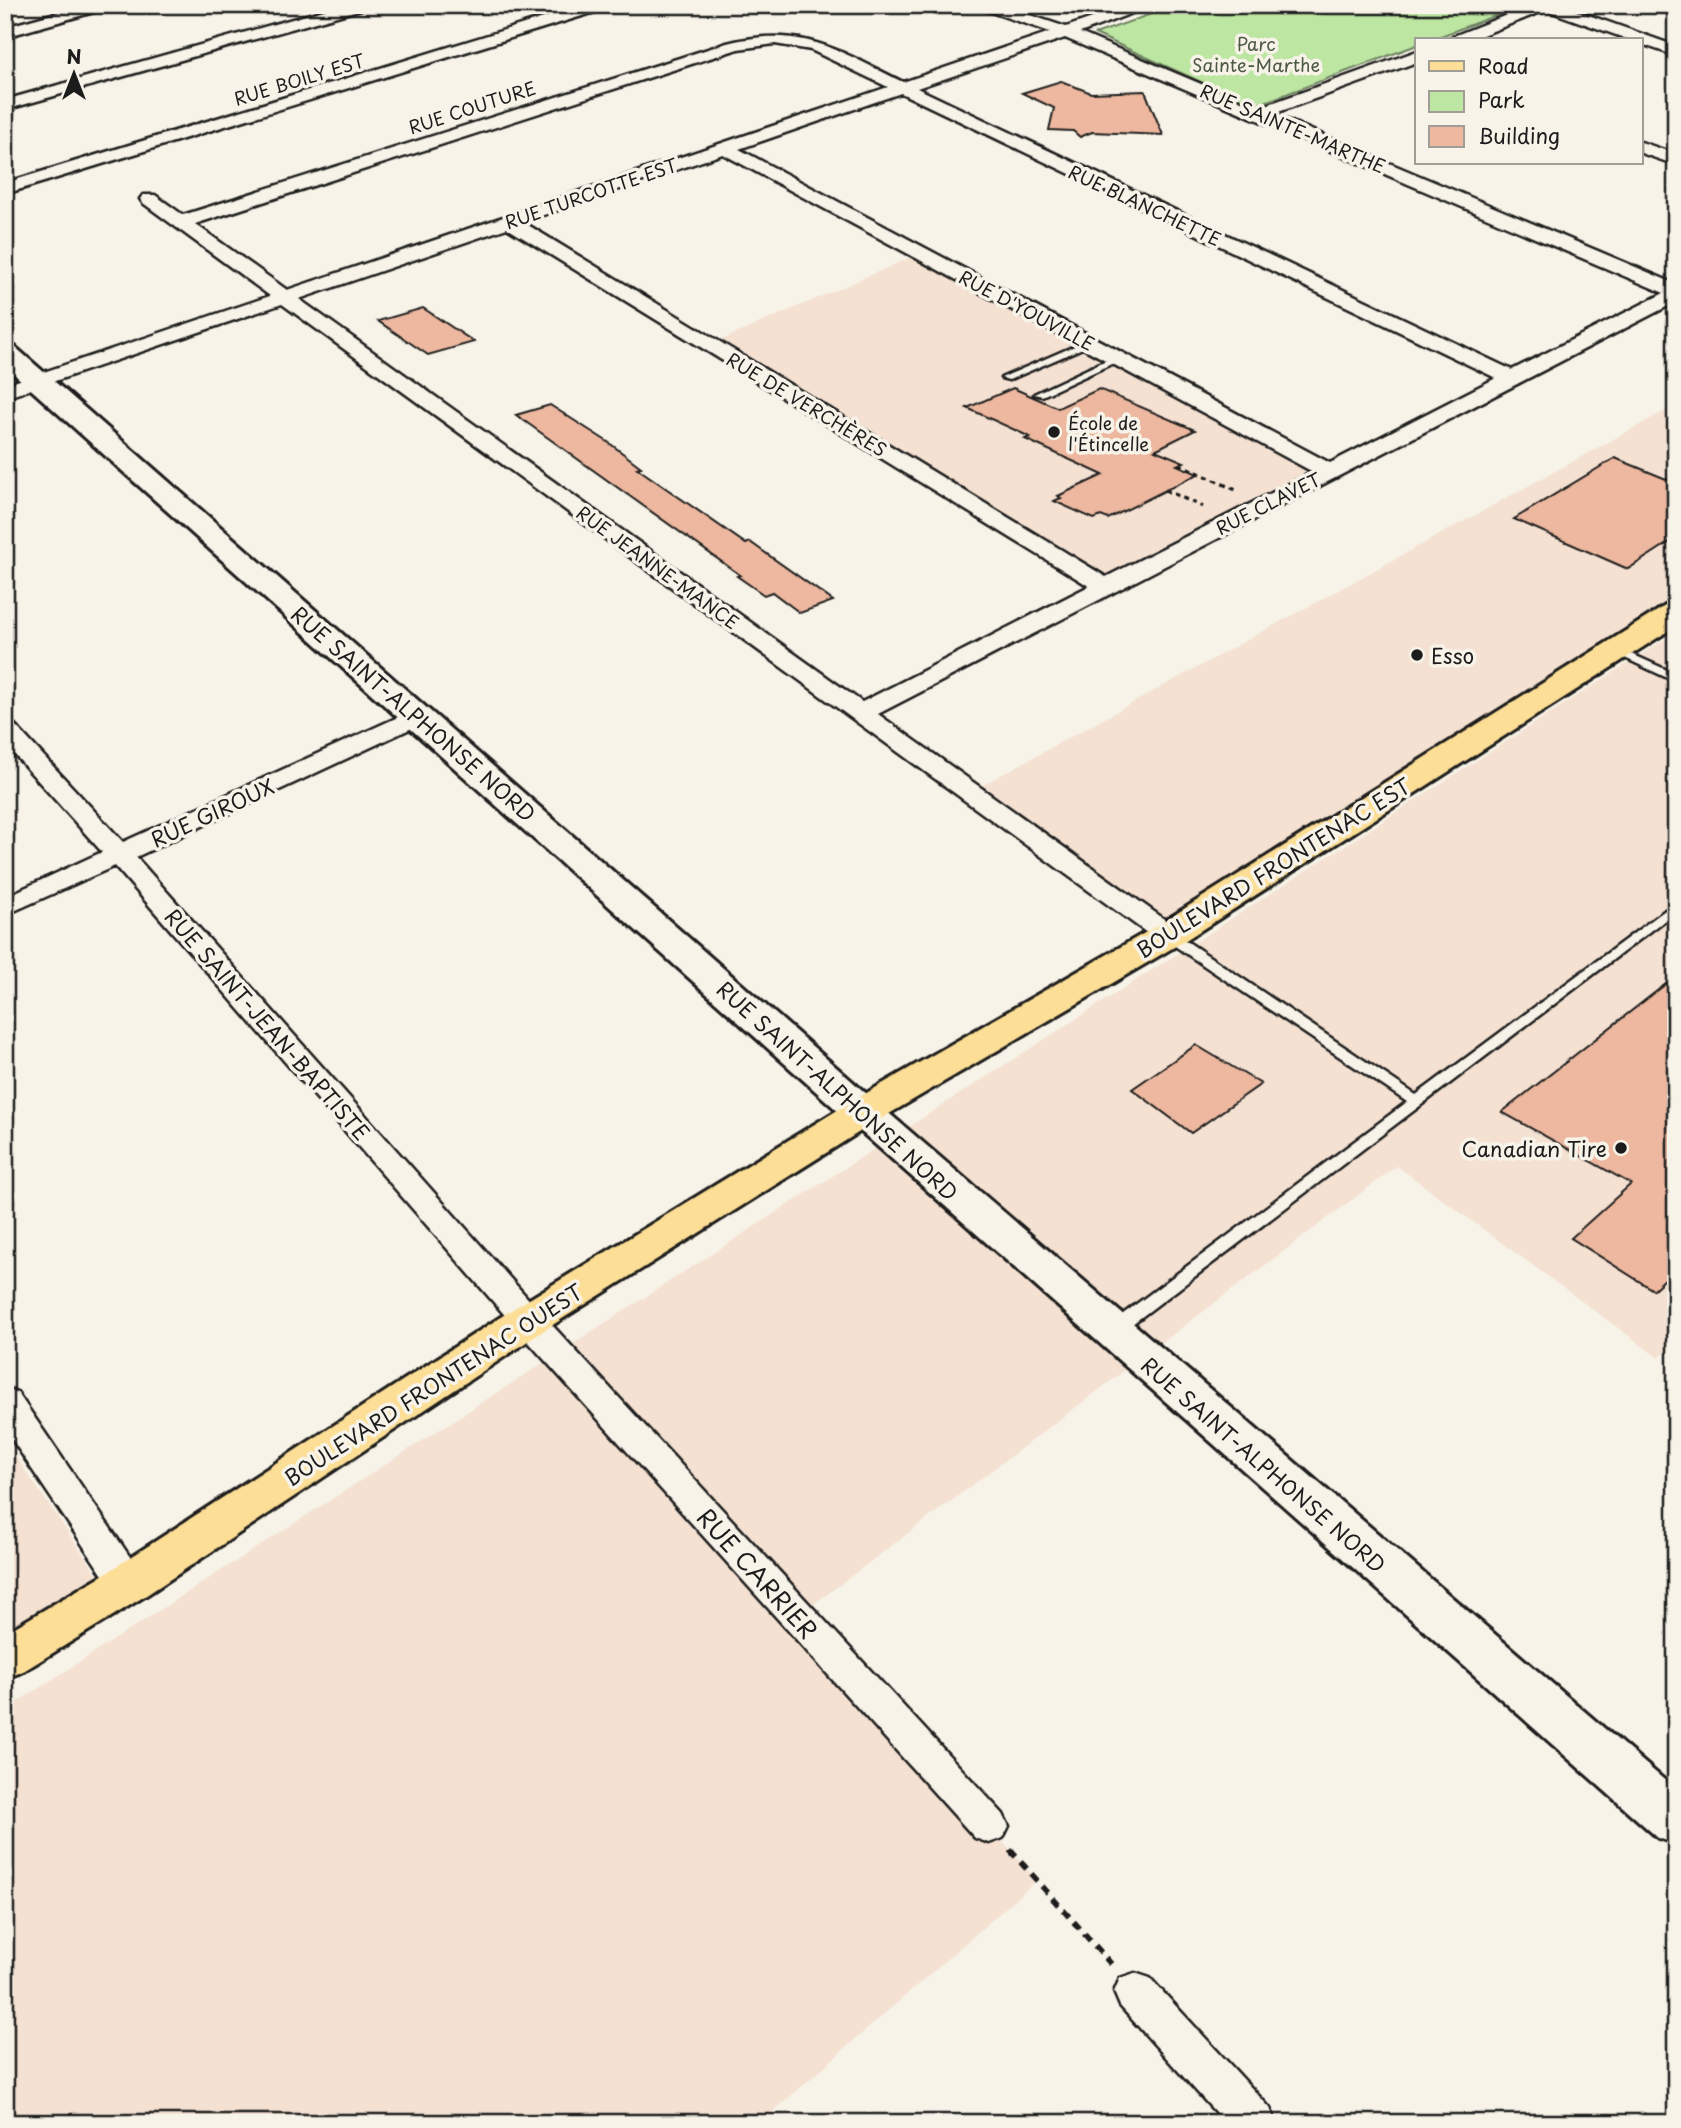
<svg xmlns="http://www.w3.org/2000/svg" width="1681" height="2128" font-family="'Playpen Sans',sans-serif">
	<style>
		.built { fill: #f4e1d2 }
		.green { fill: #bde6a2; stroke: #6c815f; stroke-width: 2 }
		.building { fill: #edb89f; stroke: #1c1c1c; stroke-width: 2 }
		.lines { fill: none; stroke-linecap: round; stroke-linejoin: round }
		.service-casing { stroke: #1c1c1c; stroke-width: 5 }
		.minor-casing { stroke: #1c1c1c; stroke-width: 5 }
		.secondary-casing { stroke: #1c1c1c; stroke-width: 6 }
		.primary-casing { stroke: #1c1c1c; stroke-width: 6 }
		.path-far1 { stroke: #1c1c1c; stroke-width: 3.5; stroke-dasharray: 5 4.5; stroke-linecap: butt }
		.path { stroke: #1c1c1c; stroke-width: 6; stroke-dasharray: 9 7; stroke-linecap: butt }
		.service { fill: #f7f3e8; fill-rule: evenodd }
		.minor { fill: #f7f3e8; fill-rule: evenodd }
		.secondary { fill: #f7f3e8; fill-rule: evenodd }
		.primary { fill: #fcde96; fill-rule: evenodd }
		.poi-dot { fill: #1c1c1c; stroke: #f7f3e8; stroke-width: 2.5 }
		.labels { text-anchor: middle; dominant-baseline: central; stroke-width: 7; stroke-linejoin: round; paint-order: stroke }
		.far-park-label { font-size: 18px; fill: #4c5944; stroke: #f7f3e8 }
		.far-street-label { font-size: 18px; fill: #1c1c1c; stroke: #f7f3e8 }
		.far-poi-label { font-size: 18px; fill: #1c1c1c; stroke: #f7f3e8; text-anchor: start }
		.poi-label { font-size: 21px; fill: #1c1c1c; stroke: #f7f3e8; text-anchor: start }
		.street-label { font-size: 21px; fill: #1c1c1c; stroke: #f7f3e8 }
		.near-street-label { font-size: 24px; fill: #1c1c1c; stroke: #f7f3e8 }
	</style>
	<rect width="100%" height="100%" fill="#f7f3e8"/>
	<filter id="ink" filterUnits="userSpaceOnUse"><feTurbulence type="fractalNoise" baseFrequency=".0143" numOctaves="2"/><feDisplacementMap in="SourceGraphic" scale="14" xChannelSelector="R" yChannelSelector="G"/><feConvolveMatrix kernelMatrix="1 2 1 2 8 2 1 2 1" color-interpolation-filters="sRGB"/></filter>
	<g filter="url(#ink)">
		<!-- built -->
		<path class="built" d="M 921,253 L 1330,472 L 1106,587 L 710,345 Z
			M 1676,405 L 1676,600 L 1160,929 L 970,792 Z
			M 1676,632 L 1676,1343 L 1659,1358 L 1397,1166 L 798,1616 L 1037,1880 L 760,2123 L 5,2123 L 5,1710 Z
			M 5,1441 L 101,1580 L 5,1640 Z"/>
		<!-- green -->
		<path class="green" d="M 1176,5 L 1524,5 L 1430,40 L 1417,40 L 1417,45 L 1254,106 L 1095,34 Z"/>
		<!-- building -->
		<path class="building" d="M 1061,81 L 1091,93 L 1145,91 L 1163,135 L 1092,132 L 1080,137 L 1073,131 L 1049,130 L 1054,108 L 1022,93 Z
			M 423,308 L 474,342 L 428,355 L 378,321 Z
			M 1013,388 L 1058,408 L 1099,389 L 1195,430 L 1155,450 L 1184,462 L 1177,465 L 1198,474 L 1108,519 L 1101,516 L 1094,519 L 1054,501 L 1061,498 L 1058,496 L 1103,475 L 1025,439 L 1030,437 L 967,408 Z
			M 550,405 L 608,442 L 641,467 L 637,468 L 746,544 L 750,542 L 833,601 L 800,613 L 772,592 L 764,595 L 737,576 L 740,575 L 516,415 Z
			M 1615,458 L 1676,483 L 1676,538 L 1628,569 L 1514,519 Z
			M 1676,976 L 1676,1269 L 1653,1290 L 1571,1238 L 1631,1184 L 1502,1112 Z
			M 1196,1045 L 1261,1084 L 1191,1133 L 1132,1089 Z"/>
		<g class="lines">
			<defs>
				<path id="service" d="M 1086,341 L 1094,343 L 1009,380 L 1001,378 Z
					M 1117,355 L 1122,358 L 1120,360 L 1042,396 L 1034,394 Z
					M 1616,647 L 1676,674 L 1676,682 L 1612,652 L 1610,650 Z
					M 1676,902 L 1676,912 L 1119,1334 L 1107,1334 L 1105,1330 L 1107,1326 L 1407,1102 L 1163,938 L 1161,935 L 1163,932 L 1173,932 L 1416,1095 Z"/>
				<path id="minor" d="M 85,5 L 110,5 L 108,8 L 5,37 L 5,27 Z
					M 342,5 L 367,5 L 365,8 L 5,110 L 5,100 Z
					M 586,5 L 610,5 L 608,8 L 5,194 L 5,183 Z
					M 977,5 L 1000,5 L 1066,27 L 1130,5 L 1153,5 L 1080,33 L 1258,108 L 1417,51 L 1417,62 L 1273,114 L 1676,284 L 1676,302 L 878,714 L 1178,929 L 1182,935 L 1178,941 L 1168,943 L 1158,941 L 282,304 L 5,398 L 5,385 L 270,296 L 143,203 L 140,199 L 143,195 L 155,195 L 183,215 L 727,43 C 802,24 839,51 903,82 L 1050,32 L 979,8 ZM 1065,38 L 1664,293 L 1512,370 L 917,88 ZM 775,44 L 811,50 L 888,87 L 287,290 L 195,224 L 738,49 ZM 901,93 L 1496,378 L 1330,463 L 739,149 ZM 723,154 L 1313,472 L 1106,577 L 523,222 ZM 507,228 L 1089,586 L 862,702 L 299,299 Z
					M 1532,5 L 1560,5 L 1676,46 L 1676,56 L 1641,44 L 1641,40 L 1630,40 L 1546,10 L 1470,40 L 1449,40 L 1451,37 Z
					M 1641,142 L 1676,154 L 1676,165 L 1641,153 Z
					M 418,708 L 427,711 L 431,716 L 427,721 L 136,857 L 540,1312 L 1003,1814 L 1009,1826 L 1003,1838 L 989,1843 L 975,1838 L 516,1328 L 115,866 L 5,915 L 5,897 L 102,852 L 5,744 L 5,722 L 14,724 L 123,842 Z
					M 5,1388 L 17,1392 L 141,1573 L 146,1583 L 141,1593 L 128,1598 L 115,1593 L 5,1429 Z
					M 1135,1973 L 1150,1978 L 1270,2108 L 1276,2123 L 1225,2123 L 1120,2006 L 1114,1992 L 1120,1978 Z"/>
				<path id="secondary" d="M 5,344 L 14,346 L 877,1103 L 1676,1790 L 1676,1844 L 1658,1838 L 849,1121 L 5,366 Z"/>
				<path id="primary" d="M 1676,603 L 1676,626 L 1181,943 L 877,1121 L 543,1331 L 145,1596 L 22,1672 L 5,1678 L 5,1633 L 111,1570 L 513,1309 L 849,1103 L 1155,927 L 1665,606 Z"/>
			</defs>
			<!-- service casing -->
			<use href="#service" class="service-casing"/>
			<!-- minor casing -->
			<use href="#minor" class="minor-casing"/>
			<!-- secondary casing -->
			<use href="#secondary" class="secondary-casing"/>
			<!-- primary casing -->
			<use href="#primary" class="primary-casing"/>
			<!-- path-far1 -->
			<path class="path-far1" d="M 1179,464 L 1236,490
				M 1165,490 L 1203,507"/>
			<!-- path -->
			<path class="path" d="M 1010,1850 L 1111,1964"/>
			<!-- service -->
			<use href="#service" class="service"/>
			<!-- minor -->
			<use href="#minor" class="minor"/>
			<!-- secondary -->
			<use href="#secondary" class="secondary"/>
			<!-- primary -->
			<use href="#primary" class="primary"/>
		</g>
	</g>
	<!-- markers -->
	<g class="poi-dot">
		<circle cx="1054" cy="432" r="7"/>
		<circle cx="1417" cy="655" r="7"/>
		<circle cx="1621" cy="1148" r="7"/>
	</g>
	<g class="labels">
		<!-- far-park labels -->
		<g class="far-park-label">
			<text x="1256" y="43">Parc<tspan x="1256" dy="21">Sainte-Marthe</tspan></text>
		</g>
		<!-- far-street labels -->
		<g class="far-street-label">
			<text transform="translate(299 79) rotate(-17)">RUE BOILY EST</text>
			<text transform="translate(472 107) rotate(-18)">RUE COUTURE</text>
			<text transform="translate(1293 128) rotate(23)">RUE SAINTE-MARTHE</text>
			<text transform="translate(591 193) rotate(-19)">RUE TURCOTTE EST</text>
			<text transform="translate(1145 205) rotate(25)">RUE BLANCHETTE</text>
			<text transform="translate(1027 310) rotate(28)">RUE D'YOUVILLE</text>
			<text transform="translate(807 404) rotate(31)">RUE DE VERCHÈRES</text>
			<text transform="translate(1268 503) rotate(-27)">RUE CLAVET</text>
			<text transform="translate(658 567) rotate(36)">RUE JEANNE-MANCE</text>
		</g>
		<!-- far-poi labels -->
		<g class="far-poi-label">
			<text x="1068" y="422">École de<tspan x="1068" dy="21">l'Étincelle</tspan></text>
		</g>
		<!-- poi labels -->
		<g class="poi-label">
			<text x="1431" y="655">Esso</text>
			<text x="1607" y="1148" text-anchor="end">Canadian Tire</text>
		</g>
		<!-- street labels -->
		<g class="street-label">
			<text transform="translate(414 713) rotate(41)">RUE SAINT-ALPHONSE NORD</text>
			<text transform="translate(212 812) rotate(-25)">RUE GIROUX</text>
			<text transform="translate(1273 867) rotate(-32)">BOULEVARD FRONTENAC EST</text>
			<text transform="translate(268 1024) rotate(49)">RUE SAINT-JEAN-BAPTISTE</text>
			<text transform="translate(838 1090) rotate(42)">RUE SAINT-ALPHONSE NORD</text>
			<text transform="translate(433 1384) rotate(-33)">BOULEVARD FRONTENAC OUEST</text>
			<text transform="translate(1264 1464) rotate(41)">RUE SAINT-ALPHONSE NORD</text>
		</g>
		<!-- near-street labels -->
		<g class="near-street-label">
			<text transform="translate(758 1573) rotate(48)">RUE CARRIER</text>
		</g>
	</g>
	<!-- margin -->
	<rect width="1681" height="2128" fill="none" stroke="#f7f3e8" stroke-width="28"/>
	<rect x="14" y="14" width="1653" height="2100" fill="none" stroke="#1c1c1c" stroke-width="2.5" filter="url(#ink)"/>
	<!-- legend -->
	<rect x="1415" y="38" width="228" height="126" fill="#f7f3e8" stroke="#9f9d96" stroke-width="2"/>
	<rect x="1429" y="61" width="35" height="10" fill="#fcde96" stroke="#9f9d96" stroke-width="2"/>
	<text x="1478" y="74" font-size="21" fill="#1c1c1c">Road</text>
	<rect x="1429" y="91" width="35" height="21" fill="#bde6a2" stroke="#9f9d96" stroke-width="2"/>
	<text x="1478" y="108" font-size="21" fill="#1c1c1c">Park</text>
	<rect x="1429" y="126" width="35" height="21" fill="#edb89f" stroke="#9f9d96" stroke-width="2"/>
	<text x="1478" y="144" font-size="21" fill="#1c1c1c">Building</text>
	<!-- north arrow -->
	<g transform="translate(74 74)" stroke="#f7f3e8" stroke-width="5" paint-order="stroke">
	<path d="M0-5L12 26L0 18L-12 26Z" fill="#1c1c1c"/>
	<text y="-10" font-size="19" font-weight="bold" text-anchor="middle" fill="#1c1c1c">N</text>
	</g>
</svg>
